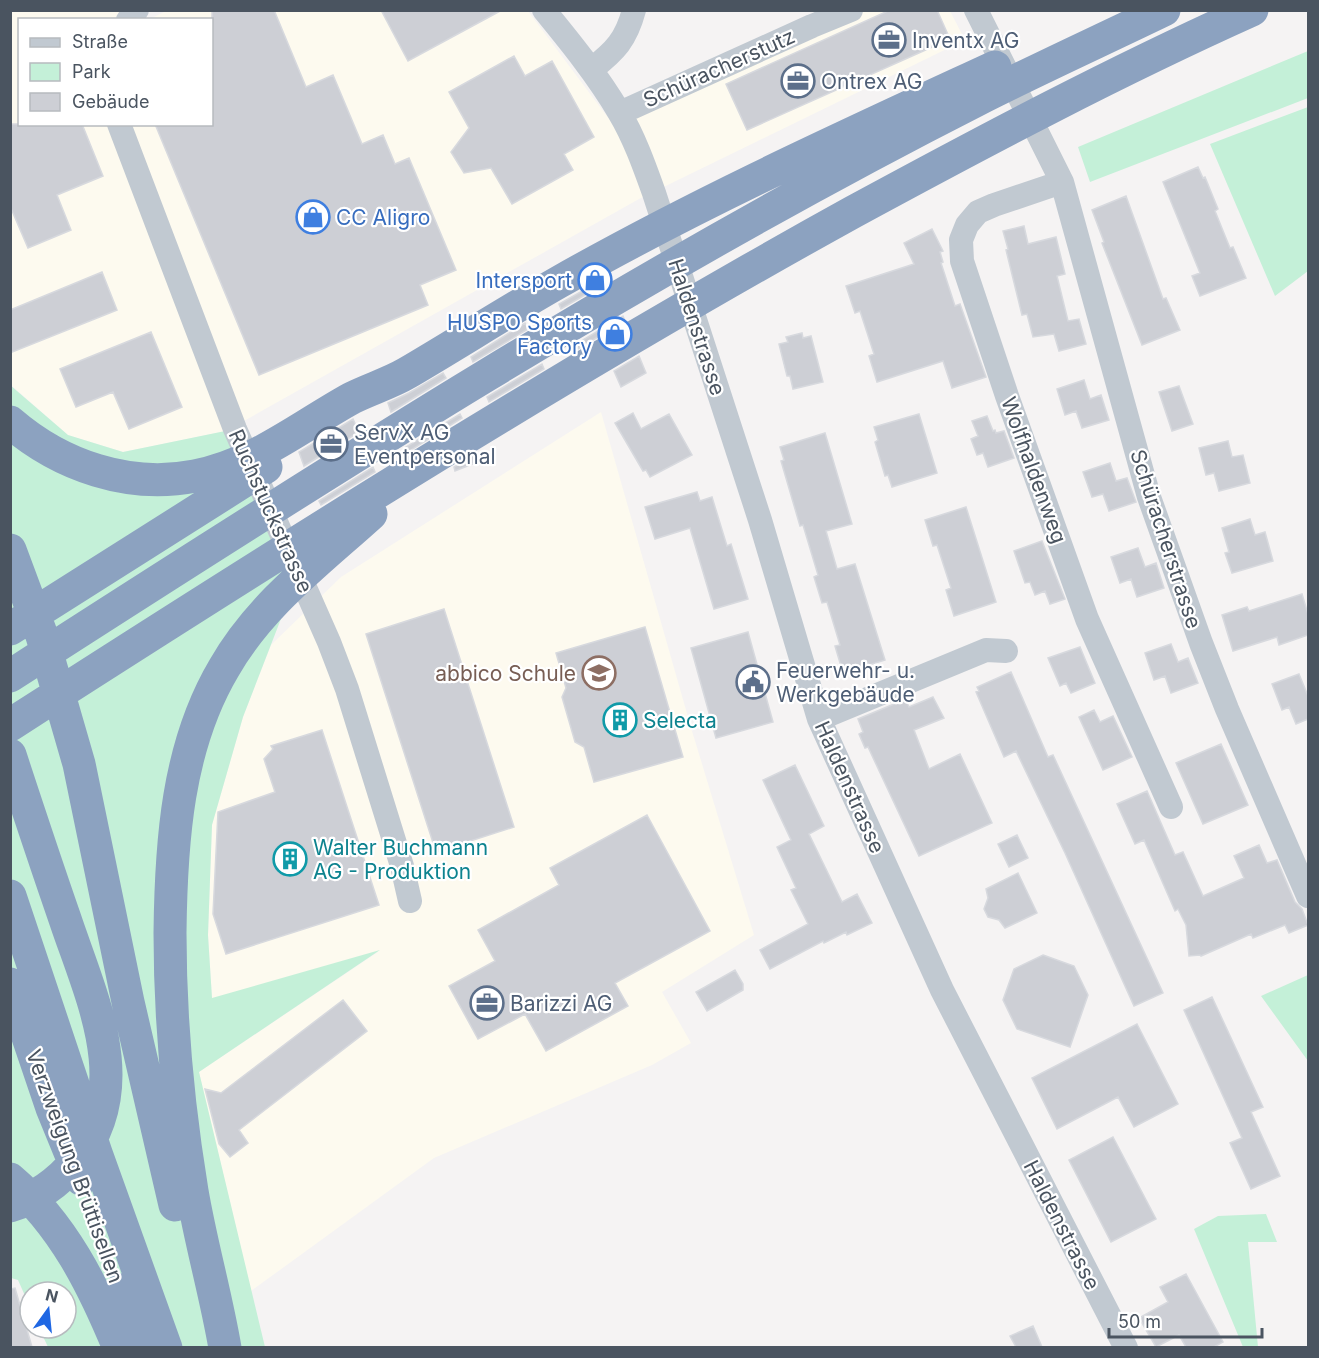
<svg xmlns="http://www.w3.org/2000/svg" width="1319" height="1358" font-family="Inter,sans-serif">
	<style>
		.commercial { fill: #fdfaef }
		.green { fill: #c4f0d8 }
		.building { fill: #cdcfd5; stroke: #d7d9de; stroke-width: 1.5 }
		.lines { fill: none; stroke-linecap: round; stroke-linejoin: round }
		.minor { stroke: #c1c9d1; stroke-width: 24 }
		.highway { stroke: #8ca2c0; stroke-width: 33 }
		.labels { text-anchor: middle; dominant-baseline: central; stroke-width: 4.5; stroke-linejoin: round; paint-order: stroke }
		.service-label { font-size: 21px; fill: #4e5e75; stroke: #fff; text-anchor: start }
		.street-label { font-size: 21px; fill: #4a5460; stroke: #fff }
		.shop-label { font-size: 21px; fill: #366cbe; stroke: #fff; text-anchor: end }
		.education-label { font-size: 21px; fill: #785e54; stroke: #fff; text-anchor: end }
		.culture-label { font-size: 21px; fill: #0d838f; stroke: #fff; text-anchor: start }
	</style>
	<rect width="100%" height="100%" fill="#f5f3f3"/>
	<!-- commercial -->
	<path class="commercial" d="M 11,11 L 118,11 L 131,19 L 20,20 L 20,124 L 212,124 L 212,20 L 150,19 L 166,11 L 528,11 L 612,123 L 862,11 L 950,11 L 965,40 L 639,199 L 226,431 L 123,452 L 68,435 L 11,385 Z
		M 601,412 L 692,731 L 754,935 L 662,992 L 691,1043 L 652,1065 L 434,1158 L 251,1291 L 199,1072 L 378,952 L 212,999 L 208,935 L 212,825 L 243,717 L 271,645 L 341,577 Z"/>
	<!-- green -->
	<path class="green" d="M 1308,51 L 1308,98 L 1090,182 L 1078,147 Z
		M 1308,107 L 1308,271 L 1275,296 L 1210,144 Z
		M 10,385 L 68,435 L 123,452 L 235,429 L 296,580 L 243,717 L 212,825 L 208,935 L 212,998 L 380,950 L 199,1072 L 265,1347 L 48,1347 L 39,1328 L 66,1328 L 66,1292 L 30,1292 L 30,1307 L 18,1280 L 11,1278 Z
		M 1308,975 L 1308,1061 L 1261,996 Z
		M 1266,1214 L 1277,1242 L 1248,1242 L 1258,1347 L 1243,1347 L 1194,1229 L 1218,1216 Z"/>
	<!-- building -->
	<path class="building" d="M 212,10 L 274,10 L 306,87 L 333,75 L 362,144 L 383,135 L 395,164 L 409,158 L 456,270 L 420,285 L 428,305 L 259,375 L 155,124 L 212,124 Z
		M 381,10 L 502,10 L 408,61 Z
		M 890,10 L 937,10 L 950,39 L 747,130 L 726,84 Z
		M 514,56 L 525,76 L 552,61 L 594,137 L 564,154 L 573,170 L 512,204 L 491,168 L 464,173 L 451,152 L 469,128 L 449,92 Z
		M 10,124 L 82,124 L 103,176 L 57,195 L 71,230 L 28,248 L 10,206 Z
		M 1198,167 L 1203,178 L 1205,177 L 1218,209 L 1215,211 L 1230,248 L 1233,247 L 1246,278 L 1200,296 L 1192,276 L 1200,273 L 1163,182 Z
		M 1126,196 L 1163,299 L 1166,298 L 1180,330 L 1142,345 L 1102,243 L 1104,242 L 1092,210 Z
		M 1024,226 L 1028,244 L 1056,237 L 1065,274 L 1057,276 L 1068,321 L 1079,319 L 1086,344 L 1059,351 L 1054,334 L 1033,337 L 1027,314 L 1022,315 L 1006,250 L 1008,249 L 1003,231 Z
		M 932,229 L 943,251 L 940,252 L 943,262 L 941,263 L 955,306 L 960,304 L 986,377 L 952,388 L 943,361 L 877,382 L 869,356 L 874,354 L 860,311 L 855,313 L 846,286 L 914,264 L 904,243 Z
		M 102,272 L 117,310 L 10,353 L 10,310 Z
		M 607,277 L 609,281 L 561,309 L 559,304 Z
		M 623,316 L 625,321 L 578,349 L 576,344 Z
		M 525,323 L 528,329 L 473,362 L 471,357 Z
		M 151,332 L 182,407 L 129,429 L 113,392 L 76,407 L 60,369 Z
		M 802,333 L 803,338 L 811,336 L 823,382 L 793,389 L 790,376 L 787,376 L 779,344 L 788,342 L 786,337 Z
		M 639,356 L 646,373 L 621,387 L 614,371 Z
		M 542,364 L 544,369 L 489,402 L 487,397 Z
		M 443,373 L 446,378 L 391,412 L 388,403 L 409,393 Z
		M 1084,380 L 1090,399 L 1101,395 L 1109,420 L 1082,428 L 1076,411 L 1065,415 L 1057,389 Z
		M 1179,386 L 1193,424 L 1172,431 L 1159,392 Z
		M 633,413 L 641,429 L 669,414 L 692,455 L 650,477 L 646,470 L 643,471 L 615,423 Z
		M 460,414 L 462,418 L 408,452 L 406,447 Z
		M 919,414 L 937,473 L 892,487 L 888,475 L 885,476 L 875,442 L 878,440 L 874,427 Z
		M 987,416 L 993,431 L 995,430 L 996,433 L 1004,431 L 1014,458 L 988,467 L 983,453 L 977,455 L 971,439 L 978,436 L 972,421 Z
		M 353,419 L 359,432 L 304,466 L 299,452 Z
		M 825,433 L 852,524 L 826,531 L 837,569 L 855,564 L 885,660 L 843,673 L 835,646 L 840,645 L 827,602 L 822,603 L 814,577 L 818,575 L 803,525 L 800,526 L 781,461 L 784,460 L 780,447 Z
		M 1228,441 L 1232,457 L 1243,455 L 1250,483 L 1219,491 L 1214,473 L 1206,475 L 1199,448 Z
		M 477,453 L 480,461 L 455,471 L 454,467 Z
		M 1110,463 L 1116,481 L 1127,478 L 1136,502 L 1109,511 L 1103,494 L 1092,497 L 1083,472 Z
		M 373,467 L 375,472 L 321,505 L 319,501 Z
		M 697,492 L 700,501 L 712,497 L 727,546 L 731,544 L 748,599 L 714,609 L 690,528 L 655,539 L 645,507 Z
		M 966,507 L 996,602 L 954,616 L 946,590 L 951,588 L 937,545 L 933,546 L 925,520 Z
		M 1250,519 L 1255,535 L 1265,532 L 1273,561 L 1232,573 L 1225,553 L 1229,552 L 1222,528 Z
		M 1042,541 L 1065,599 L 1050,604 L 1045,591 L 1035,595 L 1030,582 L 1025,583 L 1014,551 Z
		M 1138,548 L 1145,567 L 1156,563 L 1164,588 L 1137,597 L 1131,579 L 1120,583 L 1111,557 Z
		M 1302,594 L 1308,614 L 1308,635 L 1279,645 L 1277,637 L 1233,651 L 1222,615 L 1247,607 L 1249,611 Z
		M 444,609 L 514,827 L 436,852 L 366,634 Z
		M 645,627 L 683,757 L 594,782 L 584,747 L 575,742 L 562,697 L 566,688 L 556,653 Z
		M 748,632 L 773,722 L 716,738 L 691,648 Z
		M 1171,644 L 1178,662 L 1188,658 L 1198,683 L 1171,693 L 1165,676 L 1154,680 L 1145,653 Z
		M 1080,647 L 1095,683 L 1071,693 L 1066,683 L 1060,686 L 1048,658 Z
		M 1011,672 L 1048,757 L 1053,755 L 1163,993 L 1134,1006 L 1065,853 L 1016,751 L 1004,757 L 976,692 L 979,691 L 977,687 Z
		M 1299,674 L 1308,696 L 1308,719 L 1296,724 L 1289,707 L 1282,710 L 1272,684 Z
		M 933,697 L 944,718 L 914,730 L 929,769 L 960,754 L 992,823 L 919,856 L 868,747 L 865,748 L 859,734 L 863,732 L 858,719 L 906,699 L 909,707 Z
		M 1094,710 L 1100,722 L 1113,716 L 1132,757 L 1103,770 L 1079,717 Z
		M 322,730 L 379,905 L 226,954 L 213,914 L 218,812 L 275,792 L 264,759 L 273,749 L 271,746 Z
		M 1221,744 L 1248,805 L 1203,824 L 1176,763 Z
		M 795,765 L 824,826 L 809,834 L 842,902 L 857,894 L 872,923 L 847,935 L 846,932 L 824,943 L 823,941 L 770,969 L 760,950 L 808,924 L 791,890 L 796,888 L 777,847 L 791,840 L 763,780 Z
		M 1147,791 L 1175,855 L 1183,852 L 1203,896 L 1244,878 L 1234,856 L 1259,845 L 1267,863 L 1277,860 L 1295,902 L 1302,909 L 1308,925 L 1289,933 L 1285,925 L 1253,938 L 1251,934 L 1201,956 L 1200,955 L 1189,956 L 1186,925 L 1178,909 L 1175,911 L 1144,840 L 1135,844 L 1117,804 Z
		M 647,815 L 710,931 L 615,983 L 628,1006 L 546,1051 L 525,1014 L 478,1039 L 449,986 L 495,961 L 478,930 L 559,885 L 550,868 Z
		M 1017,835 L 1028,858 L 1009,867 L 998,844 Z
		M 1018,873 L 1037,913 L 1005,928 L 999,920 L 988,917 L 984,909 L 988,898 L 986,889 Z
		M 1043,955 L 1074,966 L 1088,995 L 1070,1047 L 1017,1029 L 1003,1000 L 1014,969 Z
		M 735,970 L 743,984 L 743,990 L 707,1011 L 696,992 Z
		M 1212,997 L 1263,1107 L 1251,1112 L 1280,1176 L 1251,1189 L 1230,1143 L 1242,1138 L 1184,1010 Z
		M 343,1000 L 367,1031 L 239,1130 L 248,1143 L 230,1157 L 219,1144 L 205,1089 L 221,1093 Z
		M 1137,1024 L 1178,1104 L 1134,1127 L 1118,1097 L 1057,1129 L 1032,1078 Z
		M 1113,1137 L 1156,1219 L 1111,1242 L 1069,1160 Z
		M 1186,1274 L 1223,1342 L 1214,1347 L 1186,1347 L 1179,1335 L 1156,1347 L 1139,1318 L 1168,1302 L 1160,1287 Z
		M 15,1288 L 32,1347 L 10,1347 L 10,1289 Z
		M 1033,1326 L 1042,1347 L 1016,1347 L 1010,1336 Z"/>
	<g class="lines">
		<!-- minor -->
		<path class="minor" d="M 544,10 C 571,43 597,75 619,112 C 634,137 644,165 654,193 L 760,520 L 819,719 L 942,990 L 1126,1348
			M 976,10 L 1062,182 L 1149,497 L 1201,643 L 1227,709 L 1308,896
			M 128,20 L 137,10
			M 592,69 C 615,51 626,40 634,10
			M 620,113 L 812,26 L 851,10
			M 119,124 L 235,429 L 329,642 L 347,689 L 402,866 L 410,901
			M 1062,182 L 994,205 L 978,212 L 967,225 L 961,240 L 962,261 L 1007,396 L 1087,619 L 1171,807
			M 819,719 L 986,650 L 1006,651"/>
		<!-- highway -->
		<path class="highway" d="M 10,422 C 61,466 129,489 195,476 C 254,465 301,426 352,398 C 370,389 390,383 407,373 C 458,343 508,311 559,282 C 700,202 848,135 995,67
			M 10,550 L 42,636 L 79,764 L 128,1002 L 175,1205
			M 10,629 L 266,467
			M 10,676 C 325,473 642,270 977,100 C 1038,69 1102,40 1164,10
			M 10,725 C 287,547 565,371 853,212 C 984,141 1116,71 1252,10
			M 10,755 C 28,810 46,864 65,919 C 91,997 136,1086 77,1160 C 59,1182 37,1198 10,1206
			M 10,896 L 96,1153 L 166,1348
			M 10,984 L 52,1108 L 81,1179
			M 10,1179 C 63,1224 93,1285 119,1348
			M 121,1290 L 141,1348
			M 225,1348 C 216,1295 201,1244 192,1191 C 178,1106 170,1019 170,933 C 171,843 177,747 224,668 C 260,605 318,562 371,514"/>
	</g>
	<!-- icons -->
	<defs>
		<symbol id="office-ring" viewBox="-11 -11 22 22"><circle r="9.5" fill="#fff" stroke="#5c6f8a" stroke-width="1.5"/><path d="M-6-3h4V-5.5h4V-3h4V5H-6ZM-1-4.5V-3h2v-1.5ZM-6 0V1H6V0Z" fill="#5c6f8a"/></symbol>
		<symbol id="shop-ring" viewBox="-11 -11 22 22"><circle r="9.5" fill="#fff" stroke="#3f7fe0" stroke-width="1.5"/><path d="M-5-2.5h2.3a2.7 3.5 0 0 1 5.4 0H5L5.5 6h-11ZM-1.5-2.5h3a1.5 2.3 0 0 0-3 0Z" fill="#3f7fe0"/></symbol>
		<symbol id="school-ring" viewBox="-11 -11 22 22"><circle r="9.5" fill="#fff" stroke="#8d6e63" stroke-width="1.5"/><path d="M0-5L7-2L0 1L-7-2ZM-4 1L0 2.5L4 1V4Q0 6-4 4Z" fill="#8d6e63"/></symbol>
		<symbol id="civic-ring" viewBox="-11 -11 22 22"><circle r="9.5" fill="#fff" stroke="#5c6f8a" stroke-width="1.5"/><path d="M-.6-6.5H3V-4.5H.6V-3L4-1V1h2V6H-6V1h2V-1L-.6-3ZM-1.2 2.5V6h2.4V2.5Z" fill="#5c6f8a"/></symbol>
		<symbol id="building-ring" viewBox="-11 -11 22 22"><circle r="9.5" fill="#fff" stroke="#0f9aa8" stroke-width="1.5"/><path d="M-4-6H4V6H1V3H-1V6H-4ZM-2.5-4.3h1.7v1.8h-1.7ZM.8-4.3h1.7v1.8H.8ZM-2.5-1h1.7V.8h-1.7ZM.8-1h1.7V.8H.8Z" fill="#0f9aa8"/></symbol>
	</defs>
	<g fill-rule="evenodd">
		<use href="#office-ring" x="870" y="21" width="38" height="38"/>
		<use href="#office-ring" x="779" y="62" width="38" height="38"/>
		<use href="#shop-ring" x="294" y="198" width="38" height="38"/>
		<use href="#shop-ring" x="576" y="261" width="38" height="38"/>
		<use href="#shop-ring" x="596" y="315" width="38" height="38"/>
		<use href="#office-ring" x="312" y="425" width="38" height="38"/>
		<use href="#school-ring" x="580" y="654" width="38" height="38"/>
		<use href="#civic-ring" x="734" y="663" width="38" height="38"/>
		<use href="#building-ring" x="601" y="701" width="38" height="38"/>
		<use href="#building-ring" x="271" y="840" width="38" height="38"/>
		<use href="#office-ring" x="468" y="984" width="38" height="38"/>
	</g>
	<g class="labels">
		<!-- service labels -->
		<g class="service-label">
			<text x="912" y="40">Inventx AG</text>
			<text x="821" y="81">Ontrex AG</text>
			<text x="354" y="432">ServX AG<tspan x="354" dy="24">Eventpersonal</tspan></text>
			<text x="776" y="670">Feuerwehr- u.<tspan x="776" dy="24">Werkgebäude</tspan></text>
			<text x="510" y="1003">Barizzi AG</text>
		</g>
		<!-- street labels -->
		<g class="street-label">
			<text transform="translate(719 68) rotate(-24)">Schüracherstutz</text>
			<text transform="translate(697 327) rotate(72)">Haldenstrasse</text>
			<text transform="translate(1034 470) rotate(70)">Wolfhaldenweg</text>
			<text transform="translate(271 511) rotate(66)">Ruchstuckstrasse</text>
			<text transform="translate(1166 539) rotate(72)">Schüracherstrasse</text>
			<text transform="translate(850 787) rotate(66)">Haldenstrasse</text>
			<text transform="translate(75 1166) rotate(70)">Verzweigung Brüttisellen</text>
			<text transform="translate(1062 1225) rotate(63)">Haldenstrasse</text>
		</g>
		<!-- shop labels -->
		<g class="shop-label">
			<text x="336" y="217" text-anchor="start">CC Aligro</text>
			<text x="572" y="280">Intersport</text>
			<text x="592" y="322">HUSPO Sports<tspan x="592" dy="24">Factory</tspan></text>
		</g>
		<!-- education labels -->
		<g class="education-label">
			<text x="576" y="673">abbico Schule</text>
		</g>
		<!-- culture labels -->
		<g class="culture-label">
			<text x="643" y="720">Selecta</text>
			<text x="313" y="847">Walter Buchmann<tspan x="313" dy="24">AG - Produktion</tspan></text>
		</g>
	</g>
	<!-- border -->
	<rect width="1319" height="1358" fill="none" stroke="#4a5460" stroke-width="24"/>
	<!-- legend -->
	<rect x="18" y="18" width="195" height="108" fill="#ffffff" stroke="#b7bbbf" stroke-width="1.5"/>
	<rect x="30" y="38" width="30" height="9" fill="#c1c9d1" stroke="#b7bbbf" stroke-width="1.5"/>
	<text x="72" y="48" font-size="18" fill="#4a5460">Straße</text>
	<rect x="30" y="63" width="30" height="18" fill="#c4f0d8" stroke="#b7bbbf" stroke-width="1.5"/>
	<text x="72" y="78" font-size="18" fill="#4a5460">Park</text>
	<rect x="30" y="93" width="30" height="18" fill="#cdcfd5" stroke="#b7bbbf" stroke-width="1.5"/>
	<text x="72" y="108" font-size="18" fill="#4a5460">Gebäude</text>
	<!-- north arrow -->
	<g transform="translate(48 1310) rotate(15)"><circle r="28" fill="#ffffff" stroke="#b7bbbf" stroke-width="1.5"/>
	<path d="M0-4.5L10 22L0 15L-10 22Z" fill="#1f67e3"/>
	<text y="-9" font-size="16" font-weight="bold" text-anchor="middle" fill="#4a5460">N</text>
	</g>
	<!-- scale -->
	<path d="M1109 1328v9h153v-9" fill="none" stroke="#4a5460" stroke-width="3"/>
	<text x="1118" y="1328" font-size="18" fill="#4a5460" stroke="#ffffff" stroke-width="4.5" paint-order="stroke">50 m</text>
</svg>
